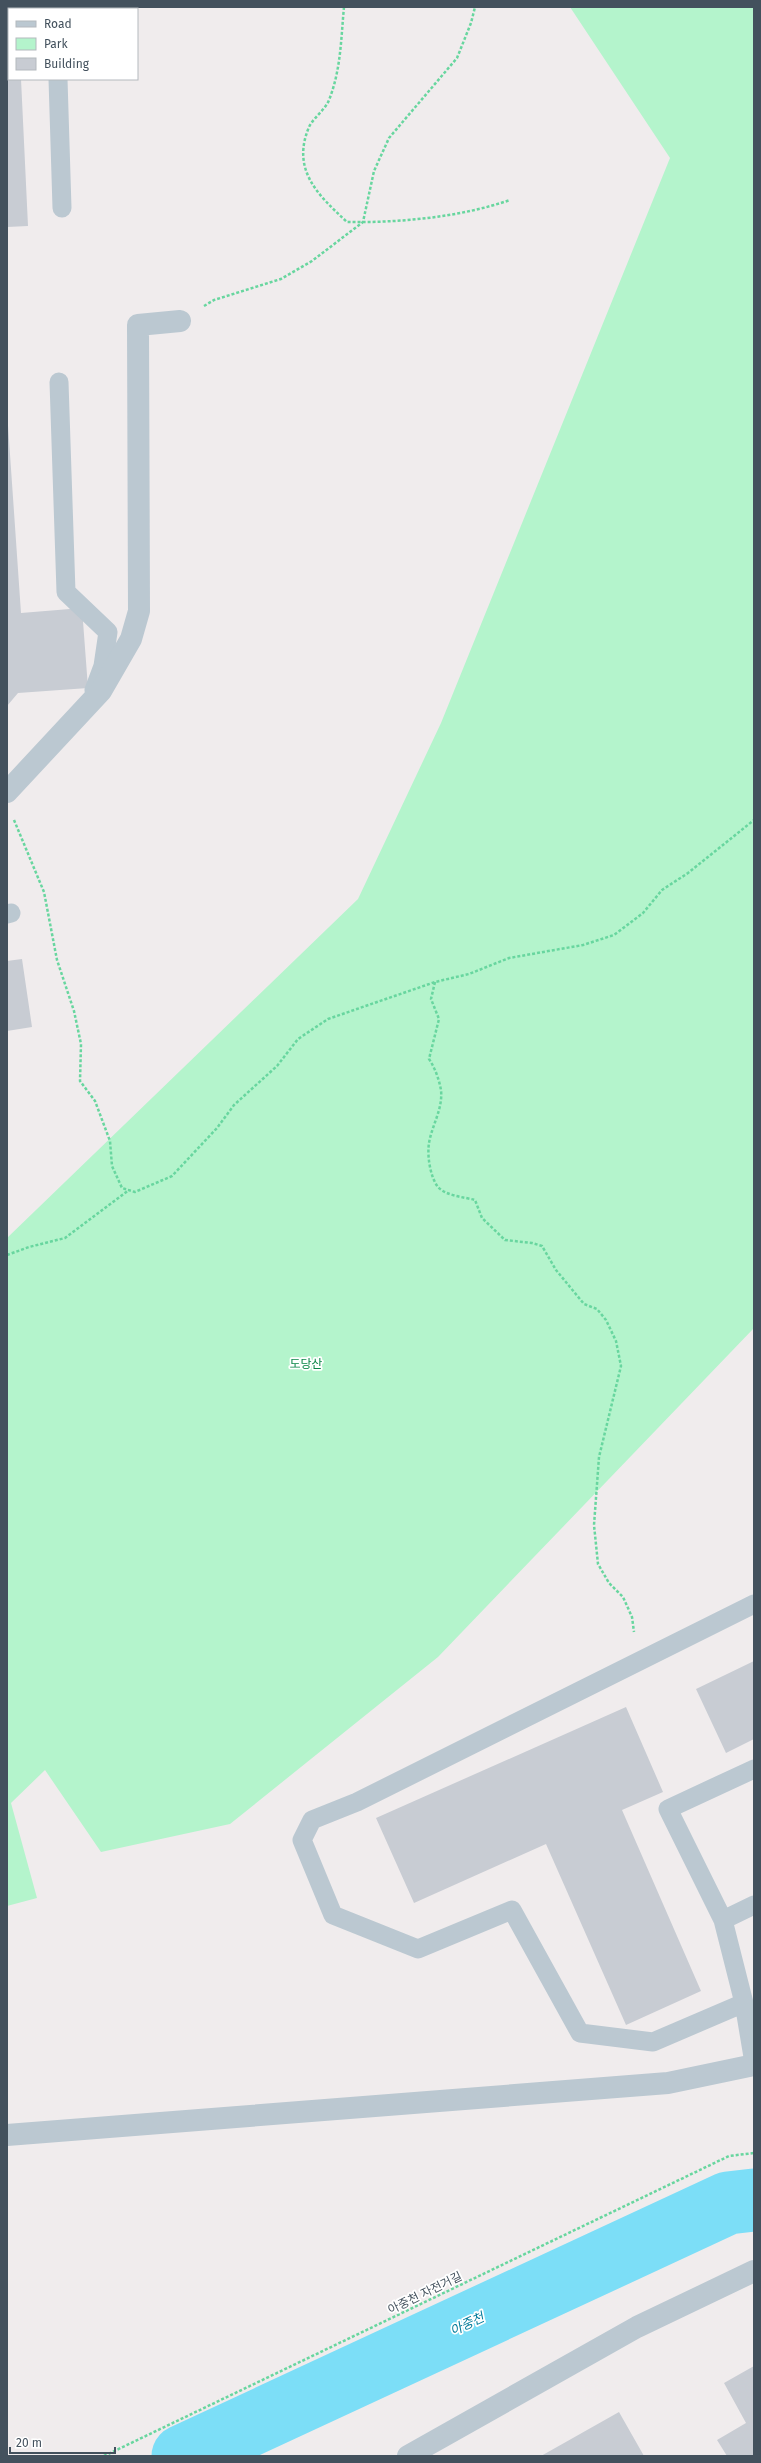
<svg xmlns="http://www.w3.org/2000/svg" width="761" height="2463" font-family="'Fira Sans','Noto Sans KR',sans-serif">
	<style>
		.green { fill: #b4f4cc }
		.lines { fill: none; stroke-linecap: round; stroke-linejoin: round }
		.river { stroke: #7cdef7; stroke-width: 63 }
		.building { fill: #c8ccd3 }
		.path { stroke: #68d69f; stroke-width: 2.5; stroke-dasharray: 3 2; stroke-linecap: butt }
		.service { stroke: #bbc8d1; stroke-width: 19 }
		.minor { stroke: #bbc8d1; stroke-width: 22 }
		.labels { text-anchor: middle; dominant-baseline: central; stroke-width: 3.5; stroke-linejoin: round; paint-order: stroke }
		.park-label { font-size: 12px; fill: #0b8647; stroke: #fff }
		.street-label { font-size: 12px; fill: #43515d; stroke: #fff }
		.water-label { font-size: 13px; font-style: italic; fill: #037c9b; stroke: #fff }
	</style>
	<rect width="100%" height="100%" fill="#f0eced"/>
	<!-- green -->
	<path class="green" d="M 570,7 L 754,7 L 754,1328 L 438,1657 L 230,1824 L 101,1852 L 45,1770 L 11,1803 L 37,1898 L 7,1906 L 7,1238 L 358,899 L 441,723 L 670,158 Z"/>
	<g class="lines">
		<!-- river -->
		<path class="river" d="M 183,2456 L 728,2203 L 754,2200"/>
	</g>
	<!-- building -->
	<path class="building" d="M 7,7 L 18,7 L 18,9 L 9,9 L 9,79 L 21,79 L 28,226 L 7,227 Z
		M 7,411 L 21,613 L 82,608 L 88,688 L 18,693 L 7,706 Z
		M 22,959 L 32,1027 L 7,1031 L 7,961 Z
		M 754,1661 L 754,1739 L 726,1753 L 696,1689 Z
		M 626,1707 L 663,1792 L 622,1810 L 701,1991 L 626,2025 L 546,1844 L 414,1903 L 376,1818 Z
		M 754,2366 L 754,2456 L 727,2456 L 717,2440 L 746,2423 L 724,2383 Z
		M 619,2412 L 644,2456 L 541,2456 Z"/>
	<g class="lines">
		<!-- path -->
		<path class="path" d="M 344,7 C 341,38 341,70 329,100 C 325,110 314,117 309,127 C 291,170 318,195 347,222 C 399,223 461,217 510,200
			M 204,306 L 214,300 L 281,279 L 312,261 L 363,222 L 374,171 L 389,138 L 457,58 L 471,23 L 475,7
			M 14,820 L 44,892 L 57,960 L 74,1011 L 81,1044 L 80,1081 L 95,1101 L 110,1141 L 112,1166 L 122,1188 L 135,1192 L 172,1176 L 217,1128 L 234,1105 L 277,1066 L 298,1039 L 328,1019 L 435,982 L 469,974 L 509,958 L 583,945 L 614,935 L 643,913 L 662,890 L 688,873 L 754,820
			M 435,982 L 431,999 L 439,1019 L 429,1059 C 435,1068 439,1079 441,1090 C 443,1109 432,1125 429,1143 C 427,1155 430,1177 438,1187 C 446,1196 464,1197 475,1200 L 482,1218 L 505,1240 L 532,1243 L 542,1246 L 556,1270 L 584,1304 L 597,1309 L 606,1320 L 616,1341 L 621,1366 L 599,1457 L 594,1525 L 598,1564 L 609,1583 L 623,1597 L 632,1617 L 634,1632
			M 7,1255 L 29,1247 L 65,1238 L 129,1190
			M 104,2456 L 729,2156 L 754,2153"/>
		<!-- service -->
		<path class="service" d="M 56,7 L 56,9
			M 58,79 L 62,208
			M 59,382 L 66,592 L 108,632 L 103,666 L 94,690
			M 7,914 L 11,913
			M 754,1769 L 668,1809 L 723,1920 L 744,2003 L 754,2063
			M 723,1920 L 754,1905
			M 744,2003 L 653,2042 L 580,2033 L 512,1910 L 418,1949 L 333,1915 L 302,1840 L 312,1820 L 357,1802 L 754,1604"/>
		<!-- minor -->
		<path class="minor" d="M 7,792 L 101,691 L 131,639 L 139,611 L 138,325 L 180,321
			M 7,2135 L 668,2083 L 754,2065
			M 408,2456 L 637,2327 L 754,2271"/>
	</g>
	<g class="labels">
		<!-- park labels -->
		<g class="park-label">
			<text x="306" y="1364">도당산</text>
		</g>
		<!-- street labels -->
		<g class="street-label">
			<text transform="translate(425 2293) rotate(-26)">아중천 자전거길</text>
		</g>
		<!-- water labels -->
		<g class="water-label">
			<text transform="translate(467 2324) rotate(-25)">아중천</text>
		</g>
	</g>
	<!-- border -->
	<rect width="761" height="2463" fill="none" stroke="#43515d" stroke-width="16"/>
	<!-- legend -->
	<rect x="8" y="8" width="130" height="72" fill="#ffffff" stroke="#b4b9be"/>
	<rect x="16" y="21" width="20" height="6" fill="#bbc8d1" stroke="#b4b9be"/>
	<text x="44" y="28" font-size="12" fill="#43515d">Road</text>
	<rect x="16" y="38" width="20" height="12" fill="#b4f4cc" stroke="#b4b9be"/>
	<text x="44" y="48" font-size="12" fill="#43515d">Park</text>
	<rect x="16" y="58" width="20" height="12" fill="#c8ccd3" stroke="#b4b9be"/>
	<text x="44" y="68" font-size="12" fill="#43515d">Building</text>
	<!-- scale -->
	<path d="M10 2447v6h105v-6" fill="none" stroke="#43515d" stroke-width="2"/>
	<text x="16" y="2447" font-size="12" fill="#43515d" stroke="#ffffff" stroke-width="3" paint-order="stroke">20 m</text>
</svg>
